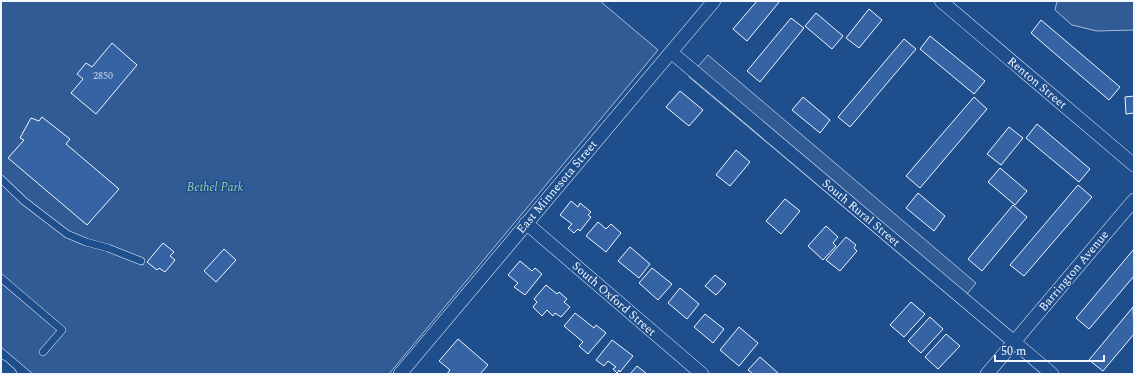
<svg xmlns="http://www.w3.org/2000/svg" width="1135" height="375" font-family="Spectral,serif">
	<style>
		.built { fill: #305b95; stroke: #a8bbd7 }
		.building { fill: #3563a3; stroke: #f2f6ff }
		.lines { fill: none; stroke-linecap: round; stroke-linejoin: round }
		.lane-casing { stroke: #f2f6ff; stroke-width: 8 }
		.street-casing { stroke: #f2f6ff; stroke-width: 14 }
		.lane { stroke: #1f4e8c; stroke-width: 7 }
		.street { stroke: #1f4e8c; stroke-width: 13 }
		.labels { text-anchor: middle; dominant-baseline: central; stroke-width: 3; stroke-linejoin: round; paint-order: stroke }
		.number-label { font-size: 10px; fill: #c3d1e8 }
		.street-label { font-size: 12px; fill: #f2f6ff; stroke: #1f4e8c }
		.park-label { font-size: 12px; font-style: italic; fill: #97c8a6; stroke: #1f4e8c }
	</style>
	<rect width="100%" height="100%" fill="#1f4e8c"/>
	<!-- built -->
	<path class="built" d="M 1,1 L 600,1 L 658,50 L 389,374 L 33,374 L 1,347 Z
		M 1057,1 L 1134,1 L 1134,30 L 1097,31 L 1072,25 L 1055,10 Z
		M 708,55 L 976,283 L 959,304 L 689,77 Z"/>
	<!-- building -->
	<path class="building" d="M 757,1 L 780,1 L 747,41 L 733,29 Z
		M 869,9 L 882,20 L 859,48 L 846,38 Z
		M 816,13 L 843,36 L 832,49 L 805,26 Z
		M 791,18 L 804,28 L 760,82 L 747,71 Z
		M 1041,20 L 1120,87 L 1109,100 L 1031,33 Z
		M 930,36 L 985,81 L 974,94 L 920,49 Z
		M 904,39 L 916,49 L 850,127 L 838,117 Z
		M 112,43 L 137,65 L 96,114 L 71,93 L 83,79 L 77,74 L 86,63 L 92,67 Z
		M 680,91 L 703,110 L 689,126 L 666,107 Z
		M 1134,96 L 1134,113 L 1126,114 L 1125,97 Z
		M 803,97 L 830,120 L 820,133 L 792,110 Z
		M 974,97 L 987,109 L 920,188 L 906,176 Z
		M 42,117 L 70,139 L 66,144 L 119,189 L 87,225 L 8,158 L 24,140 L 20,138 L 31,118 L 39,121 Z
		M 1037,124 L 1090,169 L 1079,182 L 1026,138 Z
		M 1009,127 L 1023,138 L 1001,165 L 987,154 Z
		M 736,150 L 750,162 L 730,186 L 716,175 Z
		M 1000,168 L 1027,191 L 1015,205 L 988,182 Z
		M 1078,185 L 1092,197 L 1024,276 L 1010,265 Z
		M 918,193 L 945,216 L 934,231 L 906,208 Z
		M 785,199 L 800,211 L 781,234 L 766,221 Z
		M 571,201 L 578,207 L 580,203 L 591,212 L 588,215 L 591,217 L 580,231 L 578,229 L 574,233 L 568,228 L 572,224 L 560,215 Z
		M 1013,205 L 1027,217 L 982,271 L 968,259 Z
		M 598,222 L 606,229 L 611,224 L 621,233 L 606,252 L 586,236 Z
		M 826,226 L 838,237 L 833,243 L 836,246 L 823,260 L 808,246 Z
		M 846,237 L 856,245 L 854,248 L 857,251 L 840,271 L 826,260 Z
		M 163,243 L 174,252 L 170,256 L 175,260 L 165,272 L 159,268 L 157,270 L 147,262 Z
		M 630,247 L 650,264 L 639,278 L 618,261 Z
		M 224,249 L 236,260 L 216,282 L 204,271 Z
		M 1134,249 L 1134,276 L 1089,329 L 1076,318 Z
		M 520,261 L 532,271 L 535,268 L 542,274 L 525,295 L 514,287 L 518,283 L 508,275 Z
		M 652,268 L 672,284 L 658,300 L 639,283 Z
		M 715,275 L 726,284 L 716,295 L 705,286 Z
		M 546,285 L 557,294 L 559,292 L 567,299 L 564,302 L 570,307 L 561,317 L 555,313 L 553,316 L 547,310 L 542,316 L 533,307 L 537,302 L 534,299 Z
		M 680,288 L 699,304 L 687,319 L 668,303 Z
		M 911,302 L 925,314 L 904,337 L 890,325 Z
		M 1133,307 L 1134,334 L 1103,371 L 1089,360 Z
		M 575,313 L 594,328 L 596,325 L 606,333 L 588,354 L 579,346 L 583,342 L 564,326 Z
		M 705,314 L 724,329 L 713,343 L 694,327 Z
		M 930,317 L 943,329 L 921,353 L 908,341 Z
		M 739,327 L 758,343 L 739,366 L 720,350 Z
		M 946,334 L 960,346 L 938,369 L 925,357 Z
		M 458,339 L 488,365 L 480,374 L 447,374 L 450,370 L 439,361 Z
		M 612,340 L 633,356 L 620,372 L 619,370 L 617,373 L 613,369 L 616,367 L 608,361 L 604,366 L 596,360 Z
		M 760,357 L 778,373 L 778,374 L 753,374 L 748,370 Z
		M 637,366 L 647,374 L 630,374 Z"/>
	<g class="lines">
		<defs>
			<path id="lane" d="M 1,179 L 24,201 L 67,234 L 86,242 L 108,248 L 141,261
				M 1,278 L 62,330 L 43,352"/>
			<path id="street" d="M 941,1 L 1134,165
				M 671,52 L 1052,374
				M 526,223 L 702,374
				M 1,366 L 10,374
				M 400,374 L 714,1
				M 987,374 L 1134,200"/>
		</defs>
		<!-- lane casing -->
		<use href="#lane" class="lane-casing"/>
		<!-- street casing -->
		<use href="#street" class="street-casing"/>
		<!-- lane -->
		<use href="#lane" class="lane"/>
		<!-- street -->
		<use href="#street" class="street"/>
	</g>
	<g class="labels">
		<!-- number labels -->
		<g class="number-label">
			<text x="103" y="76">2850</text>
		</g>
		<!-- street labels -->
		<g class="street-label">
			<text transform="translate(1037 83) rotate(40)">Renton Street</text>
			<text transform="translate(557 187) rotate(-50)">East Minnesota Street</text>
			<text transform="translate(861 213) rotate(40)">South Rural Street</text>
			<text transform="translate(1074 271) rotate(-50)">Barrington Avenue</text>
			<text transform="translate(614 299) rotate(41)">South Oxford Street</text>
		</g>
		<!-- park labels -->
		<g class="park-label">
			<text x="215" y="187">Bethel Park</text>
		</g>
	</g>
	<!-- border -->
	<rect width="1135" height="375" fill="none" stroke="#f2f6ff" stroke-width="4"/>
	<!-- scale -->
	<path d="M995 355v6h109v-6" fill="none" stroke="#f2f6ff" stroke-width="2"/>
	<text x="1001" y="355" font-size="12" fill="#f2f6ff" stroke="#1f4e8c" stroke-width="3" paint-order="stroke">50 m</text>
</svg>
